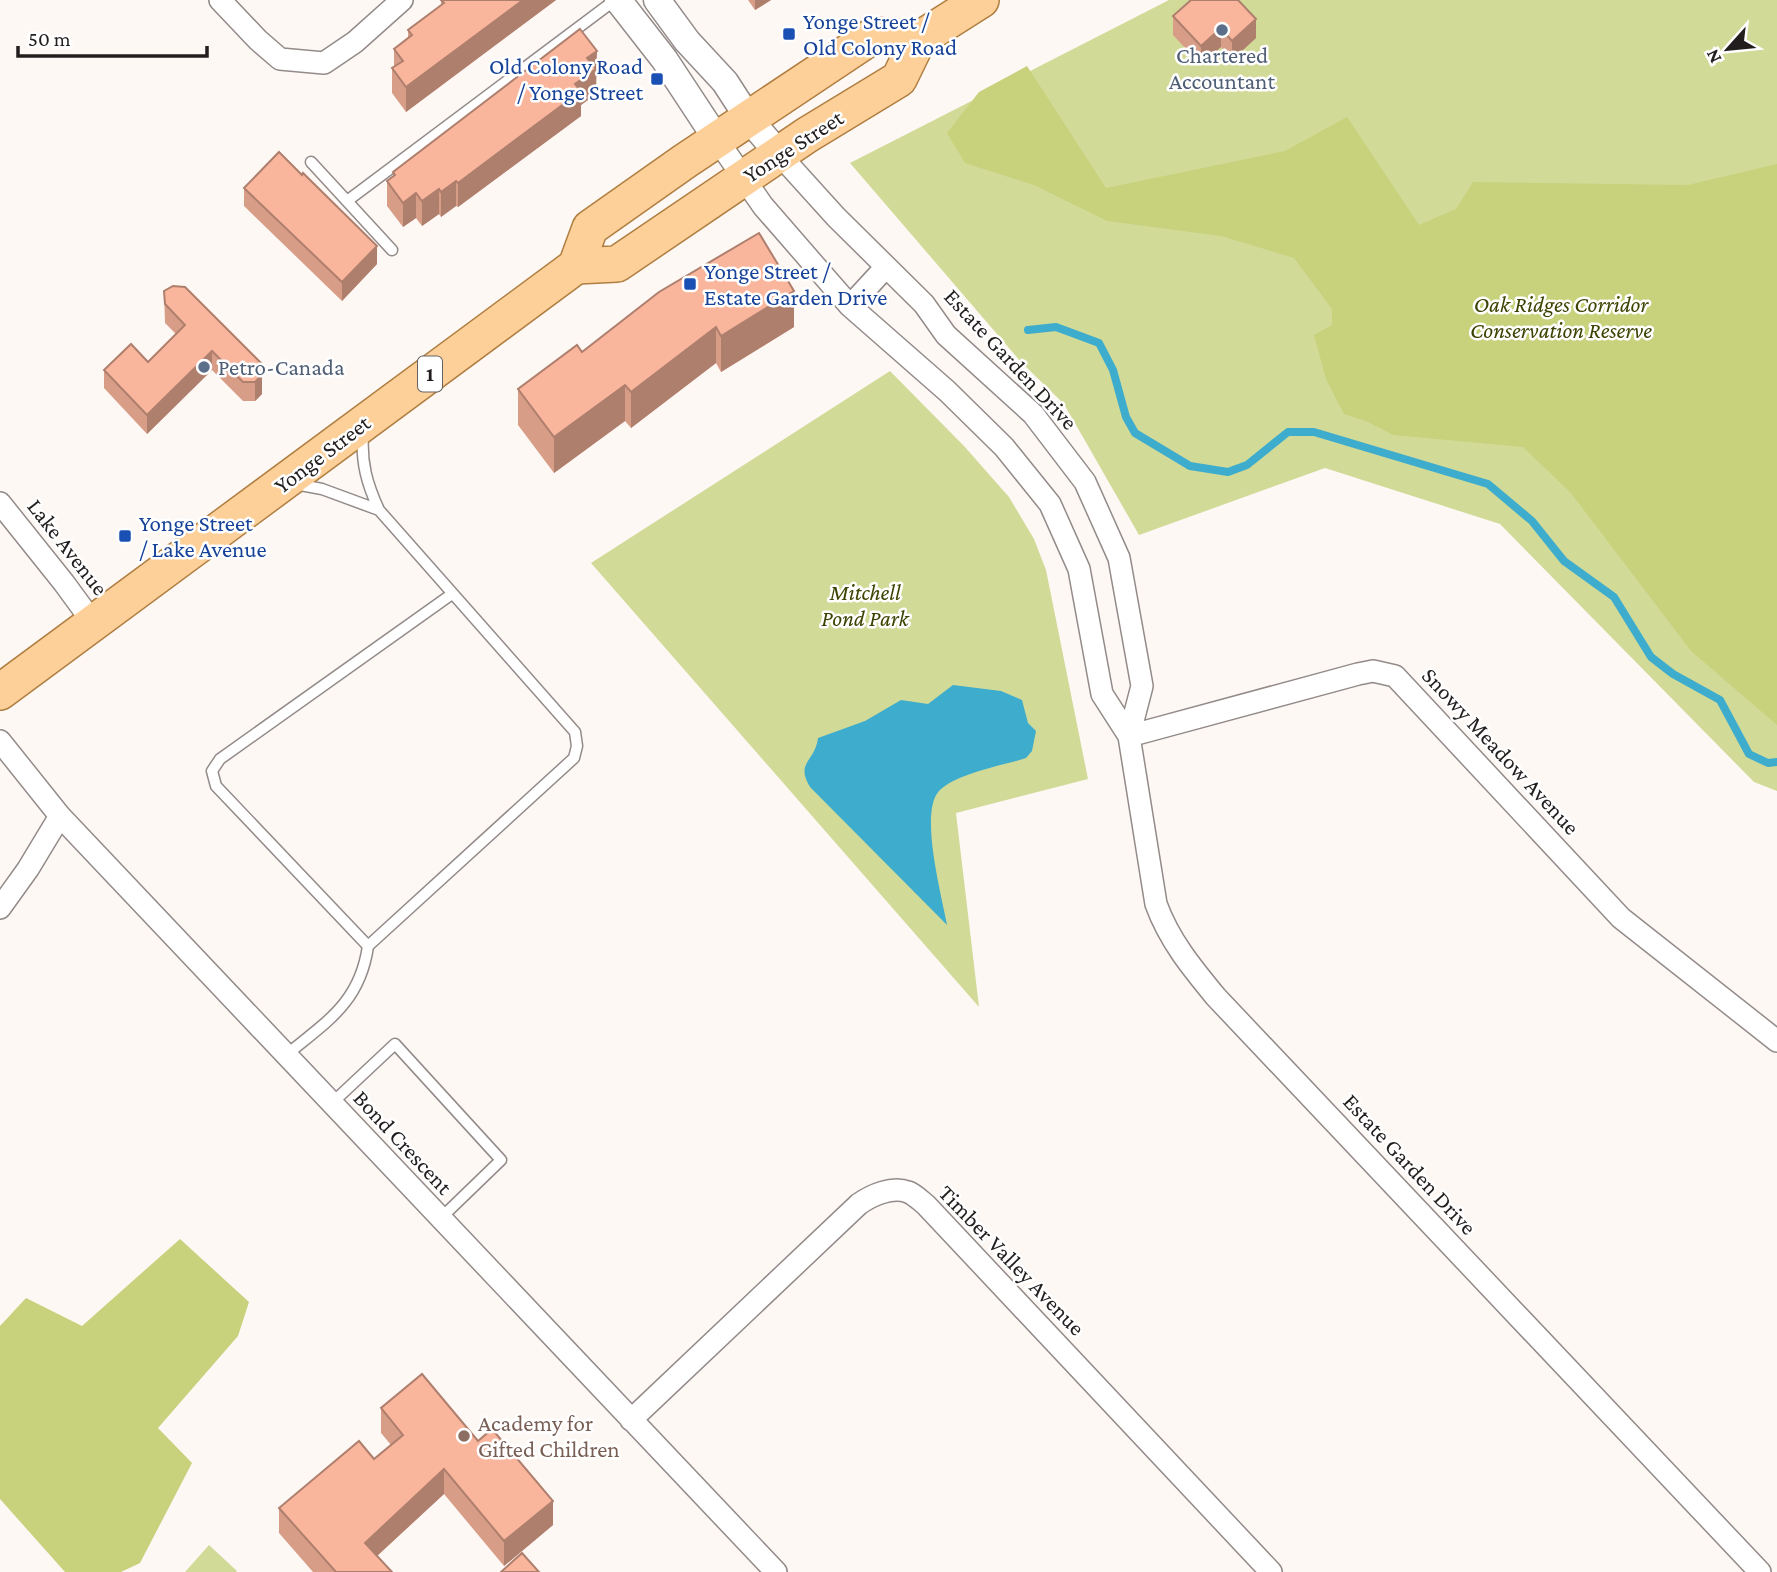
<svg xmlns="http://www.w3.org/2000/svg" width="1777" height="1572" font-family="'Crimson Pro',serif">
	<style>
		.green { fill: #d2da98 }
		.forest { fill: #c8d17c }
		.water { fill: #3eadcd }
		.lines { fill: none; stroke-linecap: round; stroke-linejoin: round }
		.stream { stroke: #3eadcd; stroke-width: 8 }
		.service-casing { stroke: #938b89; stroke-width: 13 }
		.minor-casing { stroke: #938b89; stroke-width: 24 }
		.tertiary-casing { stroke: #938b89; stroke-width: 29 }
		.primary-casing { stroke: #af7e41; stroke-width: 38 }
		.service { stroke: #fff; stroke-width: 10 }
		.minor { stroke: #fff; stroke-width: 21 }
		.tertiary { stroke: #fff; stroke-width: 26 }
		.primary { stroke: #fdd099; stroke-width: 35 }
		.wall { fill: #d79d87 }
		.shaded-wall { fill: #af7f6e }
		.building { fill: #fab69d; stroke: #af7f6e; stroke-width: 2 }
		.service-dot { fill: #5c6f8a; stroke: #fff; stroke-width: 2.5 }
		.transit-dot { fill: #1a4fb4; stroke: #fff; stroke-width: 2.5 }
		.education-dot { fill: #8d6e63; stroke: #fff; stroke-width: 2.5 }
		.labels { text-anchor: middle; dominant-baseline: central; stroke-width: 5; stroke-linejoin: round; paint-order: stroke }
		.shield { fill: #fff; stroke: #646261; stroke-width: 2 }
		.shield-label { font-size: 21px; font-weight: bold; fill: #211e1d }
		.transit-label { font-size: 23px; fill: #164399; stroke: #fff; text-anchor: start }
		.service-label { font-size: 23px; fill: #4e5e75; stroke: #fff }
		.street-label { font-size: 23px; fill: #211e1d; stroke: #fff }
		.park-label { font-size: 23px; font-style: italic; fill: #3e4200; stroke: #fff }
		.education-label { font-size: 23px; fill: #785e54; stroke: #fff; text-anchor: start }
	</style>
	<rect width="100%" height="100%" fill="#fef8f5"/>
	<!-- green -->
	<path class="green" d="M 1169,0 L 1777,0 L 1777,791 L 1754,782 L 1500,524 L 1325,468 L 1139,535 L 1064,404 L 1021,362 L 850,163 Z
		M 890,371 L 964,446 L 1009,497 L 1034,539 L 1046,570 L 1088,779 L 956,813 L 979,1007 L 591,563 Z
		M 209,1545 L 237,1571 L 236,1572 L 185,1572 Z"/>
	<!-- forest -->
	<path class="forest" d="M 1027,66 L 1106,188 L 1285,151 L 1347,117 L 1419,225 L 1456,209 L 1473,182 L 1688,185 L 1777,164 L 1777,725 L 1691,651 L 1571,493 L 1523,447 L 1393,435 L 1366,421 L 1344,414 L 1326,379 L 1314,335 L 1332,325 L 1332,309 L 1294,258 L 1221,236 L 1107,221 L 1034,185 L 965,163 L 947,133 L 979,92 Z
		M 180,1239 L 249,1302 L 238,1336 L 158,1428 L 192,1463 L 140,1563 L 121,1572 L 65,1572 L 0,1499 L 0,1326 L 26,1298 L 82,1326 Z"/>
	<!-- water -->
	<path class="water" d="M 953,685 L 1001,691 L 1022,700 L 1028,723 L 1036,731 L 1032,751 L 1026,758 C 1001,766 957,773 939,791 C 919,813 942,896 947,925 L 810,787 C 795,762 815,762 818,738 L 865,721 L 901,700 L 928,704 Z"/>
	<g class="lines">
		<!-- stream -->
		<path class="stream" d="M 1028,330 L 1056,327 L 1099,343 L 1113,370 L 1126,417 L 1135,433 L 1190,466 L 1228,472 L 1247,465 L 1288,432 L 1314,432 L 1488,484 L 1532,521 L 1564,561 L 1614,597 L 1651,657 L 1673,674 L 1720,700 L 1749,754 L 1768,763 L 1777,762"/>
		<defs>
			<path id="service" d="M 311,162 L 392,250
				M 347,201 L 615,0
				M 295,484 L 322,489 L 379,510
				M 368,946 L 216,786 L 212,771 L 220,759 L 452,594
				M 285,1056 C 326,1022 360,1003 368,946 L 574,758 L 577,746 L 575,732 L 379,510 C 367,484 361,463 363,434
				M 331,1104 L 395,1044 L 501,1160 L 440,1219"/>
			<path id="minor" d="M 220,0 L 258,40 L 280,59 L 324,63 L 355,42 L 402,0
				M 718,141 L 763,206 L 850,306 L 947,391 L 1004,447 L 1050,504 L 1079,569 L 1102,694 L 1129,736
				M 779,154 L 836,217 L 924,304 L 946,335 L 1033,414 L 1085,482 L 1119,558 L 1142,686 L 1129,736 L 1156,904 C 1169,940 1192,968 1216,997 L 1760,1572
				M 850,306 L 885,268
				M 0,503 L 64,583 L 94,624
				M 1129,736 L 1358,674 L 1373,671 L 1395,676 L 1621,918 L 1777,1041
				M 0,741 L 60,816 L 776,1572
				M 0,908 L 28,869 L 60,816
				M 631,1420 L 859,1204 C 872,1195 892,1186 908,1192 C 914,1194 921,1201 926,1205 L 1271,1572"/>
			<path id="tertiary" d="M 618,0 L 664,59 L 718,141
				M 657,0 L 687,41 L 725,82 L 749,119 L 779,154"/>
			<path id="primary" d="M 576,266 L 617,264 L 807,135 L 899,79 L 918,40 L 981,0
				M 0,692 L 576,266 L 590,228 L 685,161 L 874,35 L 918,40"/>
		</defs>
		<!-- service casing -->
		<use href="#service" class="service-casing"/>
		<!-- minor casing -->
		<use href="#minor" class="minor-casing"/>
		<!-- tertiary casing -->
		<use href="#tertiary" class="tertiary-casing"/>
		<!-- primary casing -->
		<use href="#primary" class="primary-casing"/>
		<!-- service -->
		<use href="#service" class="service"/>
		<!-- minor -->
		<use href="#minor" class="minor"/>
		<!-- tertiary -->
		<use href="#tertiary" class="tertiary"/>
		<!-- primary -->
		<use href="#primary" class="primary"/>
	</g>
	<!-- wall -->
	<path class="wall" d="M 441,0 L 556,0 L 406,112 L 392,93 L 392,68 L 394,67 L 394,49 L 408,39 L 408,30 L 441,6 Z
		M 748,0 L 771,0 L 755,10 Z
		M 1173,16 L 1256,38 L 1232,60 L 1221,47 L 1201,65 L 1173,35 Z
		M 596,76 L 596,94 L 581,105 L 581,116 L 458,207 L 456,206 L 441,217 L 439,214 L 422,226 L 416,218 L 403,227 L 387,206 L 387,181 L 393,177 L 393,172 L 597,76 Z
		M 244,188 L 377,264 L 342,301 L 244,206 Z
		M 164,291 L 262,383 L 262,394 L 255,401 L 243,401 L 212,370 L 147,434 L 104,388 L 104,370 L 148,362 L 176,334 L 165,323 Z
		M 659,292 L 794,327 L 721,372 L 716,363 L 631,428 L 625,421 L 554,473 L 518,425 L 518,389 L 582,352 Z
		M 381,1408 L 478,1441 L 553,1525 L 504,1566 L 444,1494 L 377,1556 L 392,1572 L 313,1572 L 279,1533 L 279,1508 L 374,1459 L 391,1445 L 381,1433 Z"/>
	<!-- shaded-wall -->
	<path class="shaded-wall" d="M 523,0 L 556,0 L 406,112 L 406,87 Z
		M 755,0 L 771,0 L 755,10 Z
		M 1256,19 L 1256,38 L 1232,60 L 1232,41 Z
		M 1221,28 L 1221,47 L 1201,65 L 1201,46 Z
		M 597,51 L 596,94 L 581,105 L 581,116 L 458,207 L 458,183 L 575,84 L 587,58 Z
		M 456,181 L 456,206 L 441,217 L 441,192 Z
		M 439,189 L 439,214 L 422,226 L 422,201 Z
		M 416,193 L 416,218 L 403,227 L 403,203 Z
		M 377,246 L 377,264 L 342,301 L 342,282 Z
		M 794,291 L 794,327 L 721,372 L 721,336 Z
		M 716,327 L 716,363 L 631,428 L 631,392 Z
		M 212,351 L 212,370 L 147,434 L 147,415 Z
		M 262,364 L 262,394 L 255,401 L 255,382 Z
		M 625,385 L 625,421 L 554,473 L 554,437 Z
		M 444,1469 L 444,1494 L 365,1567 L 365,1543 Z
		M 553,1501 L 553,1525 L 504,1566 L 504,1541 Z"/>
	<!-- building -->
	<path class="building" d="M 441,0 L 523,0 L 406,87 L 392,68 L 403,61 L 394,49 L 412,35 L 408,30 L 444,3 Z
		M 1191,0 L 1238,0 L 1256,19 L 1232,41 L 1221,28 L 1201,46 L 1173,16 Z
		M 580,29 L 597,51 L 587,58 L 596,69 L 575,84 L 581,91 L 458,183 L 456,181 L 441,192 L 439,189 L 422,201 L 416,193 L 403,203 L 387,181 L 395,175 L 393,172 Z
		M 279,152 L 302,175 L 303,173 L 377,246 L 342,282 L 244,188 Z
		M 759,233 L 794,291 L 721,336 L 716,327 L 631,392 L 625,385 L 554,437 L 518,389 L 577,345 L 582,352 L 659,292 Z
		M 173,286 L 185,287 L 262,364 L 262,375 L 255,382 L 243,382 L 212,351 L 147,415 L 104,370 L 131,344 L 148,362 L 185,325 L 165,304 L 164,291 Z
		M 422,1374 L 478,1441 L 492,1429 L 553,1501 L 504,1541 L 444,1469 L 365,1543 L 392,1572 L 336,1572 L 279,1508 L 359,1441 L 374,1459 L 403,1435 L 381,1408 Z
		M 522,1553 L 539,1572 L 501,1572 Z"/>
	<!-- markers -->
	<g class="service-dot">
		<circle cx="1222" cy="30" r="7"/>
		<circle cx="204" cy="367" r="7"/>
	</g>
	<g class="transit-dot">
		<rect x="782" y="27" width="14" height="14" rx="3.5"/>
		<rect x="650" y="72" width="14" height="14" rx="3.5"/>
		<rect x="683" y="277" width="14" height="14" rx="3.5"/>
		<rect x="118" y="529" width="14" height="14" rx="3.5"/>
	</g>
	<circle class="education-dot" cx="464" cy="1436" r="7"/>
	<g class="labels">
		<!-- shield labels -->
		<rect class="shield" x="418" y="356.5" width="24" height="35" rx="5"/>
		<g class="shield-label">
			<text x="430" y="374">1</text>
		</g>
		<!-- transit labels -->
		<g class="transit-label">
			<text x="803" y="21">Yonge Street /<tspan x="803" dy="26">Old Colony Road</tspan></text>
			<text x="643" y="66" text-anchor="end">Old Colony Road<tspan x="643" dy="26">/ Yonge Street</tspan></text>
			<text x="704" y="271">Yonge Street /<tspan x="704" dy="26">Estate Garden Drive</tspan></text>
			<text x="139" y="523">Yonge Street<tspan x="139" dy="26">/ Lake Avenue</tspan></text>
		</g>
		<!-- service labels -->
		<g class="service-label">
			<text x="1222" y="55">Chartered<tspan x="1222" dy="26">Accountant</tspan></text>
			<text x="218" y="367" text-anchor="start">Petro-Canada</text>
		</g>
		<!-- street labels -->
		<g class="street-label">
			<text transform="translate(793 146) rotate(-33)">Yonge Street</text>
			<text transform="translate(1011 359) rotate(47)">Estate Garden Drive</text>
			<text transform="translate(322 454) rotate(-37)">Yonge Street</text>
			<text transform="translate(68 547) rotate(52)">Lake Avenue</text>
			<text transform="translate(1501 751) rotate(47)">Snowy Meadow Avenue</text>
			<text transform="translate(403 1142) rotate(47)">Bond Crescent</text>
			<text transform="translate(1410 1164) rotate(47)">Estate Garden Drive</text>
			<text transform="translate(1012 1260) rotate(46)">Timber Valley Avenue</text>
		</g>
		<!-- park labels -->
		<g class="park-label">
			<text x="1561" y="304">Oak Ridges Corridor<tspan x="1561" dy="26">Conservation Reserve</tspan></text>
			<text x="865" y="592">Mitchell<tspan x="865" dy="26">Pond Park</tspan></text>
		</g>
		<!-- education labels -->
		<g class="education-label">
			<text x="478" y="1423">Academy for<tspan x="478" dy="26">Gifted Children</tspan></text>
		</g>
	</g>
	<!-- north arrow -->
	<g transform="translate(1728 49) rotate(243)" stroke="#ffffff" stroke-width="5" paint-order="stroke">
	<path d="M0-5L12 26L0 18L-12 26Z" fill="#211e1d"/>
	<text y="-10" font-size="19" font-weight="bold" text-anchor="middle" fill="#211e1d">N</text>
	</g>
	<!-- scale -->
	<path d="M18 46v10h189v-10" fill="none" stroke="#211e1d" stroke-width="3.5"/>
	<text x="28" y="46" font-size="21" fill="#211e1d" stroke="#ffffff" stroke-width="5" paint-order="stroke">50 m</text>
</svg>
